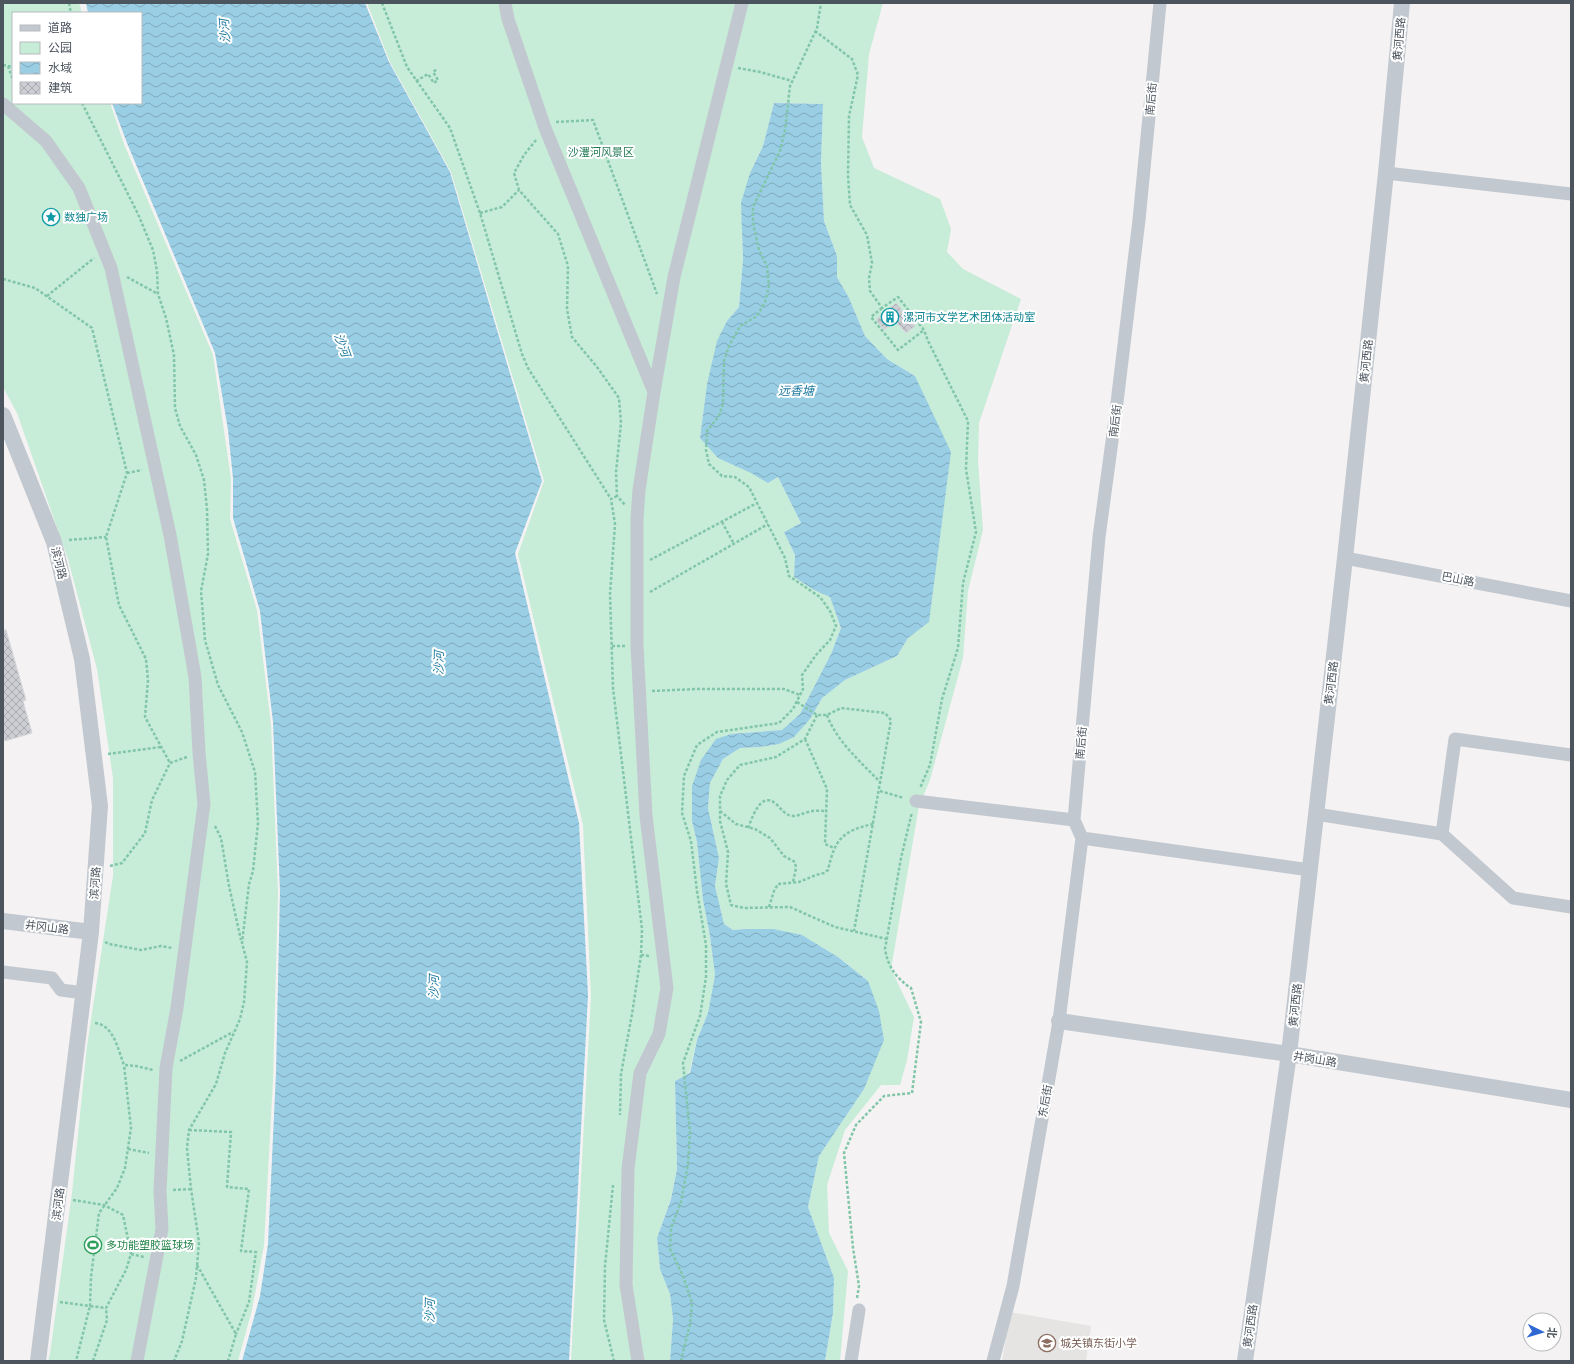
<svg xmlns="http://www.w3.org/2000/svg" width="1574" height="1364" font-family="'Asap Condensed','Noto Sans SC',sans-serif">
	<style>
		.education { fill: #e5e4e3 }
		.park { fill: #c7ecd8 }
		.water { fill: url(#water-waves) }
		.building { fill: url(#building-cross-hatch); stroke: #d7d8dc }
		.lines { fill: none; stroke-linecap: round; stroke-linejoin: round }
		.path { stroke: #82c6aa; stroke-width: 2.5; stroke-dasharray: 3 2; stroke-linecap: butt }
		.minor { stroke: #c2c8cf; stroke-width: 13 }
		.tertiary { stroke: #c2c8cf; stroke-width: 16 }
		.labels { text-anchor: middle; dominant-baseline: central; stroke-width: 4; stroke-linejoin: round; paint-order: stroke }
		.street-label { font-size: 11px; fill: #4c545e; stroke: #fff }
		.park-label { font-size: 11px; fill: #227955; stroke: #fff }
		.culture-label { font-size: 11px; fill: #0d838f; stroke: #fff; text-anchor: start }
		.leisure-label { font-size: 11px; fill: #27864d; stroke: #fff; text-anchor: start }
		.education-label { font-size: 11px; fill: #785e54; stroke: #fff; text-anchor: start }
		.water-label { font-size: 12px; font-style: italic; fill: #1d799f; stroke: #fff }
	</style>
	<defs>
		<pattern id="water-waves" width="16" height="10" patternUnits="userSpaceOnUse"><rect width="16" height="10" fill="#99cee4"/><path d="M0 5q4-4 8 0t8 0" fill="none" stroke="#7faabc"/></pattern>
		<pattern id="building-cross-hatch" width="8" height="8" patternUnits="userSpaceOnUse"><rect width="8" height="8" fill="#cdced4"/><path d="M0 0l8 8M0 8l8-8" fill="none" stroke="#a9aaaf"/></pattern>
	</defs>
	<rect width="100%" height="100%" fill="#f4f2f2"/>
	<!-- education -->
	<path class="education" d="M 1010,1312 L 1091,1326 L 1086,1361 L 1002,1361 Z"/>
	<!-- park -->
	<path class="park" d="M 3,3 L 79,3 L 82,13 L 13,13 L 13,103 L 110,103 L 124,144 L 213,355 L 231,479 L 230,519 L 257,610 L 271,725 L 278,894 L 273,1080 L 264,1245 L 252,1310 L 238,1361 L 48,1361 L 50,1354 L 72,1193 L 87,1046 L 113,876 L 113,778 L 97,669 L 68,559 L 17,413 L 3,387 Z
		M 367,3 L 883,3 L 869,54 L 862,137 L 874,168 L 940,199 L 951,229 L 947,252 L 963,269 L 1021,299 L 979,423 L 978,461 L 983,530 L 968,591 L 963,658 L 930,780 L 919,806 L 891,969 L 914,1017 L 907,1060 L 900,1085 L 881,1085 L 845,1130 L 827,1185 L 829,1233 L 848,1271 L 840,1361 L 825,1361 L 833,1313 L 834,1278 L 808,1207 L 819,1156 L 864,1089 L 868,981 L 838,957 L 802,935 L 745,929 L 733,930 L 724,924 L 715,886 L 719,858 L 708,808 L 710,783 L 723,759 L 740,748 L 760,747 L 779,744 L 810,719 L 821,698 L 845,680 L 897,656 L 908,638 L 928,622 L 915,376 L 887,359 L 865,336 L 849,298 L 837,277 L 837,256 L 824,221 L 821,163 L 823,104 L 774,103 L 763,146 L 750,173 L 742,233 L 743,259 L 739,307 L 727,321 L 707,384 L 700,438 L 768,483 L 778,477 L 801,523 L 784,532 L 795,555 L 794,577 L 814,590 L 830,597 L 841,628 L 831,654 L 800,714 L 783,730 L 731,734 L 692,821 L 697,842 L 703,900 L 710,936 L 715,975 L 708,1013 L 697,1040 L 689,1074 L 675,1081 L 677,1169 L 671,1198 L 657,1238 L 660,1269 L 670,1294 L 673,1319 L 670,1361 L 571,1361 L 591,996 L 583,825 L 518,554 L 544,481 L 451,172 L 390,62 Z"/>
	<!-- water -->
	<path class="water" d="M 86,3 L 365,3 L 389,62 L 450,172 L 542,481 L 515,553 L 579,823 L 588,995 L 569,1361 L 242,1361 L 260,1296 L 268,1244 L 276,1073 L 280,891 L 273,722 L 260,611 L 233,518 L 233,478 L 228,430 L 215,353 L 127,143 L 112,103 L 141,103 L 141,13 L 88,13 Z
		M 774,103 L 823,104 L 821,163 L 824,221 L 837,256 L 837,277 L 849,298 L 865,336 L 887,359 L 915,376 L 951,452 L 929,622 L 908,638 L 897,656 L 845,680 L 822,698 L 810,719 L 794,737 L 779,744 L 760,747 L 740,748 L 723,759 L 710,783 L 708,808 L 719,858 L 715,886 L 724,924 L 733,930 L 745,929 L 773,929 L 802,935 L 838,957 L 868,981 L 879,1011 L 884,1040 L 864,1089 L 819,1156 L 808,1207 L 834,1278 L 833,1313 L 825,1361 L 670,1361 L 673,1319 L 670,1294 L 660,1269 L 657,1238 L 671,1199 L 677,1169 L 675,1081 L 690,1073 L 697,1040 L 708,1013 L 715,975 L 710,936 L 703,900 L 697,842 L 692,821 L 692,786 L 701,760 L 716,739 L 731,734 L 782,730 L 800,714 L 831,654 L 841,628 L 830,597 L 814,590 L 794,577 L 795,555 L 784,532 L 801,523 L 778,477 L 768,483 L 751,473 L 718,458 L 700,438 L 707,384 L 717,341 L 727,321 L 739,307 L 743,259 L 741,203 L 750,173 L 763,146 Z"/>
	<!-- building -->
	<path class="building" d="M 896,303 L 915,326 L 906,333 L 895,321 L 884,330 L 876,320 Z
		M 3,630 L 6,630 L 26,700 L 23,701 L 32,733 L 5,741 L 3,734 Z"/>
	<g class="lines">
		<!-- path -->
		<path class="path" d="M 69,3 L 71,13
			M 382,3 L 407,67 L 450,128 L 480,213 L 522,354 L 528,368 L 611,499
			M 815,31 L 852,59 L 858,75 L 849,116 L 848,176 L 850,205 L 867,235 L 872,263 L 869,278 L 870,291 L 882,308 L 898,297 L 924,330 L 928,341 L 968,421 L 966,469 L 976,532 L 963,583 L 958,648 L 942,699 L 930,765 L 920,788
			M 3,65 L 13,67
			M 8,66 L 13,80
			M 738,68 L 760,72 L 792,81
			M 416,81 L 428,74 L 434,83 L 438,80 L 433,72 L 437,69
			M 82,103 L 138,214 L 153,250 L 157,271 L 158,294 L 166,318 L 174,355 L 175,408 L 180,426 L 196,455 L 204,480 L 207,509 L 208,554 L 201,591 L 205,640 L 218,685 L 242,732 L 255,772 L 258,823 L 253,871 L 249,884 L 242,943 L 247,962 L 244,1002 L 240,1019 L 225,1053 L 216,1084 L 189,1130 L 187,1148 L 191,1189 L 199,1242 L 196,1278 L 182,1341 L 174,1361
			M 556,122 L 593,120 L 657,294
			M 536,140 L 524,155 L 514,173 L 519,190 L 558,234 L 568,266 L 567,309 L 572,337 L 597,367 L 619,398 L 621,423 L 616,472 L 617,496 L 625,505
			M 480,213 L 502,207 L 519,190
			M 127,277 L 158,294
			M 3,279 L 35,288 L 92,328 L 127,473 L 106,537 L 119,605 L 146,659 L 148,680 L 145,717 L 170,763
			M 47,296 L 94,258
			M 882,308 L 871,317 L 898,350 L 924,330
			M 127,473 L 142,470
			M 617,496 L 611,499 L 615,524 L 610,594 L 613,688 L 642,929 L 641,955 L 632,1014 L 621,1074 L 620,1115
			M 722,522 L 734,544
			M 69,540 L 106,537
			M 650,560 L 757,503
			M 650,592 L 768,524
			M 612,646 L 625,646
			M 652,691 L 696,689 L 784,689 L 800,695
			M 797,702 L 817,715 L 827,715 L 841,708 L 885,713 L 891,720 L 854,931
			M 817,715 L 805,739 L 776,757 L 740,765 L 727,780 L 720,796 L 720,821 L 728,852 L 726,884 L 731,905 L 744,908 L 790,907 L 835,927 L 887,939
			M 827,715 C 837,742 861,762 881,783
			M 805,739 L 827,789 L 825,844 L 834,848
			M 108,754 L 161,747
			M 880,791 L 904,798
			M 720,811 L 736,824 L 755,829 L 770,838 L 784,856 L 795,862 L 796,868 L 793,882
			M 215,826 L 221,838 L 229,886 L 241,940
			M 748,828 C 752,818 761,790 776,804 C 782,809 784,815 793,816 C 799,816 803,813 808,812 C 814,810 821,811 827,811
			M 110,866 L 122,863 L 145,833 L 152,800 L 170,763 L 187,757
			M 769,907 L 774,891 L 778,884 L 799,882 L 816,875 L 824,873 L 828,870 C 835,839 842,831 873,824
			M 105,942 L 109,944 L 141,950 L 161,946 L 172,948
			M 641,955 L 650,956
			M 95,1023 C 114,1025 118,1050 124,1065 L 136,1066 L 153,1070
			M 180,1061 L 233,1032
			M 189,1130 L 231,1132 L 227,1187 L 249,1189 L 241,1251 L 256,1252 L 249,1302 L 236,1334
			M 128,1149 L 149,1153
			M 613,1185 L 605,1266 L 604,1320 L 614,1361
			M 173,1190 L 191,1189
			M 73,1200 L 104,1205 L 123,1215 L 131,1254 L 126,1270 L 106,1308 L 90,1306 L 76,1361
			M 131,1254 L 144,1257
			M 197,1265 L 236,1334 L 228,1361
			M 857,1298 L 859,1286 L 853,1248 L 844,1153 L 856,1125 L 884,1096 L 912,1093 L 921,1022 L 911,988 C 896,978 888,967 885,949 L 901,858 L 912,812
			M 60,1302 L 90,1306 L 91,1277 L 99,1213 L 117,1188 L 125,1168 L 131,1128 L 124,1065
			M 93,1361 L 107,1320 L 106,1308
			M 681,1361 L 690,1324 L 692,1303 L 683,1276 L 670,1249 L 671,1228 L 681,1202 L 688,1164 L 690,1133 L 683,1063 L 700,1016 L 706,977 L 706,945 L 697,891 L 691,841 L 682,813 L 684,776 L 697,745 L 717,732 L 779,723 L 793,709 L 803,689 L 802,675 L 816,655 L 830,640 L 836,626 L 830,611 L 820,597 L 789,576 L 785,558 L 749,487 L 735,477 L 722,476 L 709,464 L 706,450 L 707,431 L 719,416 L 723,404 L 724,361 L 729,346 L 740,326 L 757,316 L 765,302 L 769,286 L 767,266 L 759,250 L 753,223 L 753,207 L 780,151 L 785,130 L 790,86 L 817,28 L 821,3"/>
		<!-- minor -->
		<path class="minor" d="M 505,3 L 508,19 L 545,128 L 654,392
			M 3,104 L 46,141 L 79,188 L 111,268 L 170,535 L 195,677 L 199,753 L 204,804 L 177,1008 L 166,1068 L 160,1191 L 162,1229 L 137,1361
			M 1386,173 L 1571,194
			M 1345,558 L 1571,601
			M 916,801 L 1074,820
			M 1316,814 L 1442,834 L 1513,898 L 1571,907
			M 1442,834 L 1455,739 L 1571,755
			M 1082,838 L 1074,820 L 1099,537 L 1115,419 L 1139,220 L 1160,3
			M 1082,838 L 1310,870
			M 3,972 L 52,978 L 61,990 L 84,993
			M 638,1361 L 626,1285 L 628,1169 L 640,1073 L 659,1034 L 667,988 L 646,816 L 637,646 L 637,518 L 639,490 L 654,392 L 674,277 L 742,3
			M 851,1361 L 859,1310
			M 993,1361 L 1013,1286 L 1059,1021 L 1082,838"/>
		<!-- tertiary -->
		<path class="tertiary" d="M 3,415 L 54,542 L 82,659 L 100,806 L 91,932 L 38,1361
			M 3,921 L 91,932
			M 1059,1021 L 1289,1054 L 1571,1100
			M 1245,1361 L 1289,1054 L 1345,558 L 1386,173 L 1402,3"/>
	</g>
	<!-- icons -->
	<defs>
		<symbol id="sight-ring" viewBox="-11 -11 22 22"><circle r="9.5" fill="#fff" stroke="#0f9aa8" stroke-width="1.5"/><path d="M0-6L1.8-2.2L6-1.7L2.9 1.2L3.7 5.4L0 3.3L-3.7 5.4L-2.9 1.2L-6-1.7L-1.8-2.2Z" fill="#0f9aa8"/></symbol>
		<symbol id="building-ring" viewBox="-11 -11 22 22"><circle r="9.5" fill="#fff" stroke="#0f9aa8" stroke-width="1.5"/><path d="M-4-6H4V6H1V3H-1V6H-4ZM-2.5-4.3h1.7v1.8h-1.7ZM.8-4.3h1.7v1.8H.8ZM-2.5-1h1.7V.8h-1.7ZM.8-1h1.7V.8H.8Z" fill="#0f9aa8"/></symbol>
		<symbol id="stadium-ring" viewBox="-11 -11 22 22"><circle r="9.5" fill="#fff" stroke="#2e9e5b" stroke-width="1.5"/><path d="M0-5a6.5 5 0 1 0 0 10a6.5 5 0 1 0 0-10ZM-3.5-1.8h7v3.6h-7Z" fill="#2e9e5b"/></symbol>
		<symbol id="school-ring" viewBox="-11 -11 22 22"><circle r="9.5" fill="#fff" stroke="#8d6e63" stroke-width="1.5"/><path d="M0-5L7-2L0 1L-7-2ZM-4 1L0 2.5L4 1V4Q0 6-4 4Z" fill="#8d6e63"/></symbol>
	</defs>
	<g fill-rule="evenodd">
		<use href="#sight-ring" x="41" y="207" width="20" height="20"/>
		<use href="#building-ring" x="880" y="307" width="20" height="20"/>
		<use href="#stadium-ring" x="83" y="1235" width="20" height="20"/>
		<use href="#school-ring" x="1037" y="1333" width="20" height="20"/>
	</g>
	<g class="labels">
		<!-- street labels -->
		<g class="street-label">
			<text transform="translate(1399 39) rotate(-85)">黄河西路</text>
			<text transform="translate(1151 99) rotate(-85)">南后街</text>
			<text transform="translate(1366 361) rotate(-84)">黄河西路</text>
			<text transform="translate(1115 421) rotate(-83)">南后街</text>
			<text transform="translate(59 563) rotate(76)">滨河路</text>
			<text transform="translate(1458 579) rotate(11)">巴山路</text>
			<text transform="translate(1331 683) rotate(-83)">黄河西路</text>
			<text transform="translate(1081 743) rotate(-85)">南后街</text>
			<text transform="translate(95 883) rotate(-86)">滨河路</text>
			<text transform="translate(47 927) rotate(7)">井冈山路</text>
			<text transform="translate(1295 1005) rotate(-84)">黄河西路</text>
			<text transform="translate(1315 1059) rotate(9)">井岗山路</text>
			<text transform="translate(1045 1101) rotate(-80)">东后街</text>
			<text transform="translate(58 1204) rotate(-83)">滨河路</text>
			<text transform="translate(1250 1326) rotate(-82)">黄河西路</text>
		</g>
		<!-- park labels -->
		<g class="park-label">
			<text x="601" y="152">沙澧河风景区</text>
		</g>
		<!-- culture labels -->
		<g class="culture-label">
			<text x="64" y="217">数独广场</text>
			<text x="903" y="317">漯河市文学艺术团体活动室</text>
		</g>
		<!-- leisure labels -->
		<g class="leisure-label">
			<text x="106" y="1245">多功能塑胶篮球场</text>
		</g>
		<!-- education labels -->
		<g class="education-label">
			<text x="1060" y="1343">城关镇东街小学</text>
		</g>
		<!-- water labels -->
		<g class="water-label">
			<text transform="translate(225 31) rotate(-94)">沙河</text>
			<text transform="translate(342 345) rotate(69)">沙河</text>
			<text x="796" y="391">远香塘</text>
			<text transform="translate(439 663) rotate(-89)">沙河</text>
			<text transform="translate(434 987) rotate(-89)">沙河</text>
			<text transform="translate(430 1311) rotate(-89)">沙河</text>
		</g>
	</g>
	<!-- border -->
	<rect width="1574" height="1364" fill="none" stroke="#4c545e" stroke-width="8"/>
	<!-- legend -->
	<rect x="12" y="12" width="130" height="92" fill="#ffffff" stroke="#b7bbbf"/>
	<rect x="20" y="25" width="20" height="6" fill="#c2c8cf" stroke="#b7bbbf"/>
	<text x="48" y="32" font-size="12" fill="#4c545e">道路</text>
	<rect x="20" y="42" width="20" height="12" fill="#c7ecd8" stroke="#b7bbbf"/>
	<text x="48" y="52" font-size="12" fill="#4c545e">公园</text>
	<rect x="20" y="62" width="20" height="12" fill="url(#water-waves)" stroke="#b7bbbf"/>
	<text x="48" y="72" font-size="12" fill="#4c545e">水域</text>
	<rect x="20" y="82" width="20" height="12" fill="url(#building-cross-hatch)" stroke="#b7bbbf"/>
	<text x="48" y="92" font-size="12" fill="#4c545e">建筑</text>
	<!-- north arrow -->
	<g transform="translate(1542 1332) rotate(95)"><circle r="19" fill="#ffffff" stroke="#b7bbbf"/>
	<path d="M0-3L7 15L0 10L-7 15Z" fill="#2f68d2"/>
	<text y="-6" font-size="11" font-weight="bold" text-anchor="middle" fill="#4c545e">北</text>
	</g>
</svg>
